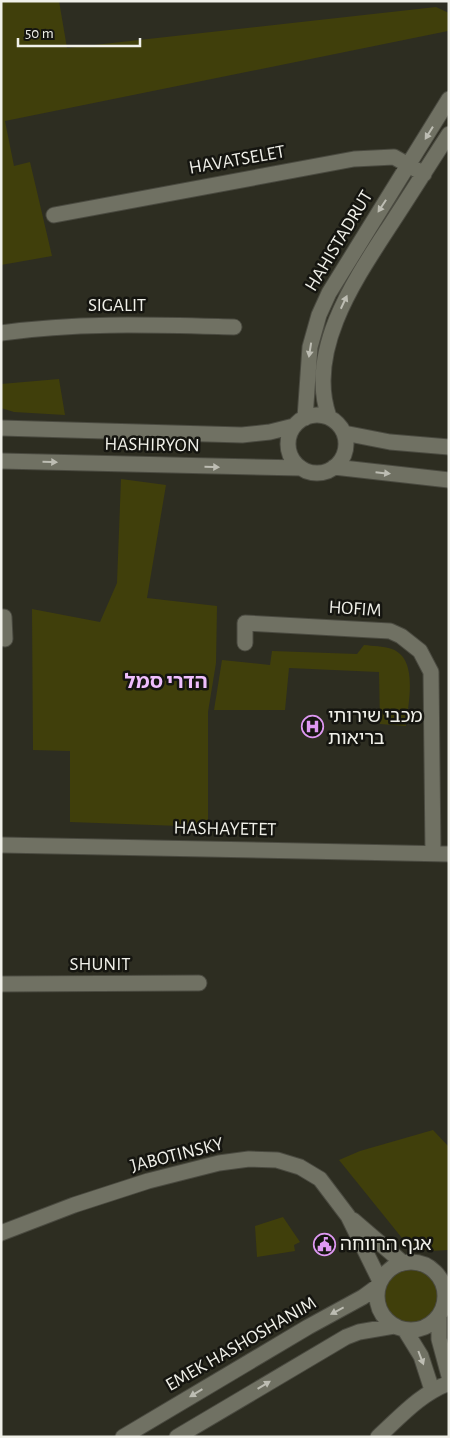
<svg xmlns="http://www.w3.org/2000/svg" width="450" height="1438" font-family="'Alegreya Sans','Noto Sans Hebrew',sans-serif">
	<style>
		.green { fill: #403f0b }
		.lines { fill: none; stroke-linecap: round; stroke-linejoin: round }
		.minor-casing { stroke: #4a4a40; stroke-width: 17 }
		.minor { stroke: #707163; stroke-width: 15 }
		.oneway { fill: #bdbdb3 }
		.labels { text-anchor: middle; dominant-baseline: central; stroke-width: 5; stroke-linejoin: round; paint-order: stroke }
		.street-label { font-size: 19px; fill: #f0f0e9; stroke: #151510 }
		.poi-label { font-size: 19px; fill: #f0f0e9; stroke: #151510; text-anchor: start }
		.neighbourhood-label { font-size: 20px; font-weight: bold; fill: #efbefd; stroke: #151510 }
	</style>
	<rect width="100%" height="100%" fill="#2d2d21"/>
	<!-- green -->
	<path class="green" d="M 1,1 L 59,1 L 67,48 L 436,7 L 449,13 L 449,29 L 448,31 L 5,121 L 14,166 L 30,162 L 52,256 L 1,265 Z
		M 59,379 L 65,415 L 14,412 L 1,408 L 1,384 Z
		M 121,479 L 166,485 L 147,598 L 217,606 L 216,663 L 208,712 L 208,827 L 70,822 L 70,751 L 33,750 L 32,609 L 100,622 L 117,583 Z
		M 364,645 C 373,646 383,646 392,649 C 419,659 408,704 406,726 L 380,724 L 379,672 L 289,668 L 285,710 L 214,710 L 222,660 L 270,665 L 272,651 L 357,654 Z
		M 433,1130 L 449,1147 L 449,1250 L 428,1251 L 406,1243 L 339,1160 L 360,1151 Z
		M 283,1217 L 300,1242 L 294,1245 L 295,1251 L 257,1257 L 255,1226 Z
		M384 1296a27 27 0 1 1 54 0a27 27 0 1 1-54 0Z"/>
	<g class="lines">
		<defs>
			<path id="minor" d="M 54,215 L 354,159 L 394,157 L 424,174
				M 1,333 C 79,322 156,325 234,327
				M288 444a29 29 0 1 1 58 0a29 29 0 1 1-58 0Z
				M 329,417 C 305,349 358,275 393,221 C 412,192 430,163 449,134
				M 305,418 L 310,347 L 319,315 L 329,293 L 449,99
				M 1,428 L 242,435 L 270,432 L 294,426
				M 344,433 L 390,442 L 449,447
				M 1,461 L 301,468
				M 334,467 L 449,480
				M 1,617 L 4,617 L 5,639
				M 245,643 L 245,623 L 390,631 L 401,636 L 420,651 L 431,672 L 433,853
				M 1,845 L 449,854
				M 1,984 L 199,983
				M 353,1220 L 403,1263
				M 1,1233 L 74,1205 L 148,1181 L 219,1163 L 249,1159 L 277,1160 L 300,1167 L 320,1179 L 348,1216 L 380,1281
				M377 1296a34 34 0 1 1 68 0a34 34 0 1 1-68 0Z
				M 439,1315 L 439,1339 L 449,1376
				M 405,1330 L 421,1356 L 432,1390
				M 123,1437 L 308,1327 L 363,1297 L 378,1286
				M 177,1437 L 346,1337 L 359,1332 L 394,1326
				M 378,1437 C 401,1416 420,1394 449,1383"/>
		</defs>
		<!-- minor casing -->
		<use href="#minor" class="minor-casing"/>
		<!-- minor -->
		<use href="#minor" class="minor"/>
	</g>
	<!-- one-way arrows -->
	<defs><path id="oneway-solid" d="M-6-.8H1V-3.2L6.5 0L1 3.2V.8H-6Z" transform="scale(1.25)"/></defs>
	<g class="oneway">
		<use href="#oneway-solid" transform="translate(429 133) rotate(122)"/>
		<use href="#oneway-solid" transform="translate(382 206) rotate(123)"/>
		<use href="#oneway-solid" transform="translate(344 302) rotate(-65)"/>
		<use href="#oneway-solid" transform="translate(310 350) rotate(99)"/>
		<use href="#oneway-solid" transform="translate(50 462) rotate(2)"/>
		<use href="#oneway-solid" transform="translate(212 467) rotate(1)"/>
		<use href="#oneway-solid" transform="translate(383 473) rotate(6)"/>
		<use href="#oneway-solid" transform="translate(337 1311) rotate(152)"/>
		<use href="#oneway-solid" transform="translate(421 1358) rotate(69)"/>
		<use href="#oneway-solid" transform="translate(264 1385) rotate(-31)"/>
		<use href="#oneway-solid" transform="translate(196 1393) rotate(149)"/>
	</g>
	<!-- icons -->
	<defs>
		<symbol id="hospital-ring" viewBox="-11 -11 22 22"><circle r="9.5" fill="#151510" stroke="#de98f2" stroke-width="1.5"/><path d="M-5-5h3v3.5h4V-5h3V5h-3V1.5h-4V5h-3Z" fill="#de98f2"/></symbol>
		<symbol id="civic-ring" viewBox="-11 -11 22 22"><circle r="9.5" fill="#151510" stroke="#de98f2" stroke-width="1.5"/><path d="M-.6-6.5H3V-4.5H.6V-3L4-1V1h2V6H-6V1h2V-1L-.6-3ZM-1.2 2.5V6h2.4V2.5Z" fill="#de98f2"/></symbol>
	</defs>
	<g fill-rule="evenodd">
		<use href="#hospital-ring" x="300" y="714" width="25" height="25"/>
		<use href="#civic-ring" x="312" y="1232" width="25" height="25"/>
	</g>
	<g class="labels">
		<!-- street labels -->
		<g class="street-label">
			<text transform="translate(237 160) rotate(-10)">HAVATSELET</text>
			<text transform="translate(339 241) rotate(-59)">HAHISTADRUT</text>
			<text x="117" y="305">SIGALIT</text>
			<text transform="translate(152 445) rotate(1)">HASHIRYON</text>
			<text transform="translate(355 609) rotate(4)">HOFIM</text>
			<text transform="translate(225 829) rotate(1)">HASHAYETET</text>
			<text x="100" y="964">SHUNIT</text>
			<text transform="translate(177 1155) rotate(-14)">JABOTINSKY</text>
			<text transform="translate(241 1344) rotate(-30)">EMEK HASHOSHANIM</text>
		</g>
		<!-- poi labels -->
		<g class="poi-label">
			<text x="328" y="716">מכבי שירותי<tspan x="328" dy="22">בריאות</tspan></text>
			<text x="340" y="1244">אגף הרווחה</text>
		</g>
		<!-- neighbourhood labels -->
		<g class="neighbourhood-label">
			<text x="166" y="682">הדרי סמל</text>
		</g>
	</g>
	<!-- border -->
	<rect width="450" height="1438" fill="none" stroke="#f0f0e9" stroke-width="5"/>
	<!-- scale -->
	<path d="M18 38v8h122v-8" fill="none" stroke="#f0f0e9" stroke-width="2.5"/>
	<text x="25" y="38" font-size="15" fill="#f0f0e9" stroke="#151510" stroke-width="4" paint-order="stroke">50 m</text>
</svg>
